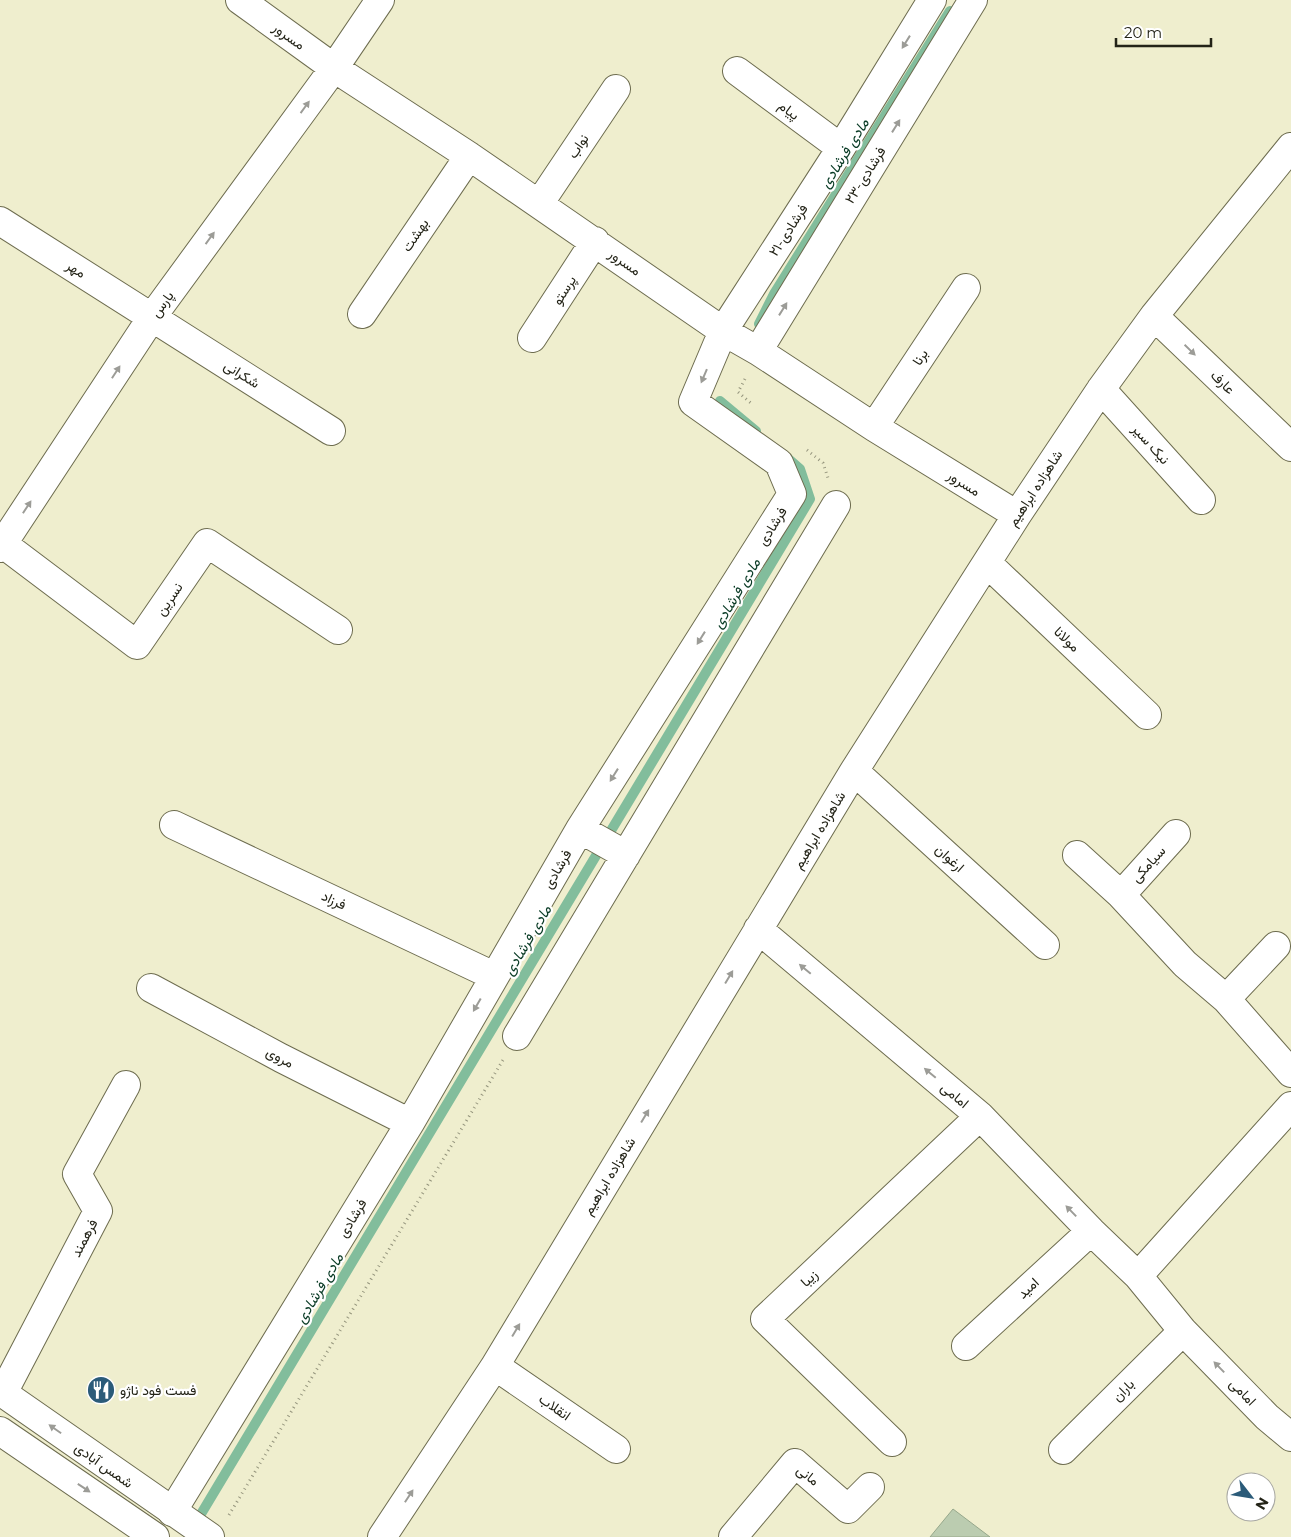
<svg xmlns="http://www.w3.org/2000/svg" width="1291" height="1537" font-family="Montserrat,Vazirmatn,sans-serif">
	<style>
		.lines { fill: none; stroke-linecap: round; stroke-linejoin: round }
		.stream { stroke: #82bd9c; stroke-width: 10 }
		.building { fill: #bbccb0; stroke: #96a78b }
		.minor-casing { stroke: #6d6c4f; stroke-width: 30 }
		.major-casing { stroke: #6d6c4f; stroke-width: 30 }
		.path { stroke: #96967e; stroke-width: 3; stroke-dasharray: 1 4; stroke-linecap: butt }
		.minor { stroke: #fff; stroke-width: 28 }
		.major { stroke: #fff; stroke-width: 28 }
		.oneway { fill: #9c9c97 }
		.labels { text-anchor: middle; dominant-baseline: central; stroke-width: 4.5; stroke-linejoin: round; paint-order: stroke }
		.street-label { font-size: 14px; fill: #232317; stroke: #fff }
		.poi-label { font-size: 14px; fill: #232317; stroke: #fff; text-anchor: start }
		.water-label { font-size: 15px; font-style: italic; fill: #093b25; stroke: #fff }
	</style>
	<rect width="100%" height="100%" fill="#efeece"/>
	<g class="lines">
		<!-- stream -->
		<path class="stream" d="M 759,324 L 774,294 L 950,11
			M 720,401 L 756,431
			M 201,1514 L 810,499 L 800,469 L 784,455"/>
	</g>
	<!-- building -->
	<path class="building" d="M 953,1509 L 990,1537 L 930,1537 Z"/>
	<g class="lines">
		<defs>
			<path id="minor" d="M 240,0 L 334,68 L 469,156 L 723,331 L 758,351 L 874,427 L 1017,515
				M 737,71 L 841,148
				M 539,204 L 616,89
				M 0,221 L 331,431
				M 362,314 L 469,156
				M 1154,316 L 1291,447
				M 532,338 L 595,241
				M 758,351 L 973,0
				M 1101,389 L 1201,500
				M 874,427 L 966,288
				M 3,544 L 137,645 L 207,543 L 338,630
				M 0,548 L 152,317 L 334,68 L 380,0
				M 987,563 L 1147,715
				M 854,771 L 1045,945
				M 174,825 L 494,976
				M 580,829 L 626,855
				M 1077,855 L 1121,895 L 1185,964 L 1226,999 L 1291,1073
				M 1121,895 L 1176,834
				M 758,929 L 980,1116 L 1091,1231 L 1138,1276 L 1183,1331 L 1267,1417 L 1291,1437
				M 151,988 L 281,1058 L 410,1123
				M 1226,999 L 1276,946
				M 517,1036 L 836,505
				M 1138,1276 L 1291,1106
				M 966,1346 L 1091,1231
				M 495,1366 L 616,1449
				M 3,1393 L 98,1211 L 77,1174 L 126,1085
				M 892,1442 L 765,1319 L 980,1116
				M 1063,1450 L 1183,1331
				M 172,1512 L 410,1123 L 580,829 L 792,494 L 779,463 L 693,402 L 723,331 L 841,148 L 932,0
				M 382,1537 L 495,1366 L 854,771 L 1017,515 L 1101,389 L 1154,316 L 1291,147
				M 733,1537 L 795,1463 L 848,1509 L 870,1487"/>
			<path id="major" d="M 0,1391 L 210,1537
				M 0,1431 L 155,1537"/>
		</defs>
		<!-- minor casing -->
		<use href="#minor" class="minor-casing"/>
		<!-- major casing -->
		<use href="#major" class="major-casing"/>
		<!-- path -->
		<path class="path" d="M 745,379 L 738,392 L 752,404
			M 807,450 L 823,463 L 828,478
			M 229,1515 L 503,1060"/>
		<!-- minor -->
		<use href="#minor" class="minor"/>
		<!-- major -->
		<use href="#major" class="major"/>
	</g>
	<!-- one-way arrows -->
	<defs><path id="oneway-solid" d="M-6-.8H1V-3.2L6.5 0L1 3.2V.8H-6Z" transform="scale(1.25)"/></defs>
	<g class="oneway">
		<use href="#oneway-solid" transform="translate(906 42) rotate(122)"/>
		<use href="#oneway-solid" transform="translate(305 107) rotate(-54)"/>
		<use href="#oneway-solid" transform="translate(896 126) rotate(-58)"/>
		<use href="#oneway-solid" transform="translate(210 238) rotate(-54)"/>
		<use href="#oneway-solid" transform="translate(783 309) rotate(-58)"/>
		<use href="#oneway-solid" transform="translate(1190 350) rotate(44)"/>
		<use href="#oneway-solid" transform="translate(116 372) rotate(-57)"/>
		<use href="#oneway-solid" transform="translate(704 376) rotate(113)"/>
		<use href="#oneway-solid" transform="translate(27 507) rotate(-57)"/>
		<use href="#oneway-solid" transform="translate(701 638) rotate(122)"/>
		<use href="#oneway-solid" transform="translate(614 775) rotate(122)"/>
		<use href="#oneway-solid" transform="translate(805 969) rotate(-140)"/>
		<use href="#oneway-solid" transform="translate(729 977) rotate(-59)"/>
		<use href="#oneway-solid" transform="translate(477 1005) rotate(120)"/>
		<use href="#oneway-solid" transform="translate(930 1073) rotate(-140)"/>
		<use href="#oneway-solid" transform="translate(645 1116) rotate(-59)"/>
		<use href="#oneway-solid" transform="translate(1071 1211) rotate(-134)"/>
		<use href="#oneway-solid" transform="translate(516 1330) rotate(-59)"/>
		<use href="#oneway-solid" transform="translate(1219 1367) rotate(-134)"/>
		<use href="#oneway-solid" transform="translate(55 1429) rotate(-145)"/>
		<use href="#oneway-solid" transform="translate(84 1488) rotate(34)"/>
		<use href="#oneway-solid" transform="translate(409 1496) rotate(-57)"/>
	</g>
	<!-- icons -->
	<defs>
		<symbol id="restaurant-disc" viewBox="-11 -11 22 22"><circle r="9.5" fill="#2b5b79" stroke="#fff"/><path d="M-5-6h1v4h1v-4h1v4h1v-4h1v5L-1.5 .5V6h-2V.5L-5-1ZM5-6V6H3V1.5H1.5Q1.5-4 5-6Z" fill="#fff"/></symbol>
	</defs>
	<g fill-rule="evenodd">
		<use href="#restaurant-disc" x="85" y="1374" width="32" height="32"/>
	</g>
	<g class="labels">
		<!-- street labels -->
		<g class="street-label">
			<text transform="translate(289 36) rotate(36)">مسرور</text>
			<text transform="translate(789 110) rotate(36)">پیام</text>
			<text transform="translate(578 146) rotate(-56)">نواب</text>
			<text transform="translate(865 175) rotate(-58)">۲۳-فرشادی</text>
			<text transform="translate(788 230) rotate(-57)">۲۱-فرشادی</text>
			<text transform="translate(415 235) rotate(-56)">بهشت</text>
			<text transform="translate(625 262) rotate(35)">مسرور</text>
			<text transform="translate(76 269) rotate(32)">مهر</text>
			<text transform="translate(564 290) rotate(-57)">پرستو</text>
			<text transform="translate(162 304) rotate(-54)">پارس</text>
			<text transform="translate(920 357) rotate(-57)">برنا</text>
			<text transform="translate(242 374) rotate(32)">شکرانی</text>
			<text transform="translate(1223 382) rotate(44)">عارف</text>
			<text transform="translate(1151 444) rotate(48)">نیک سیر</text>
			<text transform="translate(964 483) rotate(32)">مسرور</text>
			<text transform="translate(1035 488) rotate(-57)">شاهزاده ابراهیم</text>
			<text transform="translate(772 526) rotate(-58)">فرشادی</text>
			<text transform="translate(169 599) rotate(-56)">نسرین</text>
			<text transform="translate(1067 639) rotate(44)">مولانا</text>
			<text transform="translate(819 830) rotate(-59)">شاهزاده ابراهیم</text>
			<text transform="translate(950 858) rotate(42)">ارغوان</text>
			<text transform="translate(1148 864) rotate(-48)">سیامکی</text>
			<text transform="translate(557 869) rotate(-60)">فرشادی</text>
			<text transform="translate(334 900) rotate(25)">فرزاد</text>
			<text transform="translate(280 1057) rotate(28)">مروی</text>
			<text transform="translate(955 1095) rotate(40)">امامی</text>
			<text transform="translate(609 1176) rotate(-59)">شاهزاده ابراهیم</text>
			<text transform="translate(352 1218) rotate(-59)">فرشادی</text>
			<text transform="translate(84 1238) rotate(-62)">فرهمند</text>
			<text transform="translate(809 1278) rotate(-43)">زیبا</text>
			<text transform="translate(1028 1288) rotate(-43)">امید</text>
			<text transform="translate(1123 1390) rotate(-45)">باران</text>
			<text transform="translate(1243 1392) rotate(46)">امامی</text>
			<text transform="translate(555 1407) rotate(35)">انقلاب</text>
			<text transform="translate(104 1465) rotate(35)">شمس آبادی</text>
			<text transform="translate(808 1475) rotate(38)">مانی</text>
		</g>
		<!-- poi labels -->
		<g class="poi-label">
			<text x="120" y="1390">فست فود ناژو</text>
		</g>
		<!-- water labels -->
		<g class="water-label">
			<text transform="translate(844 153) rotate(-58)">مادی فرشادی</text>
			<text transform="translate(736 593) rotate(-59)">مادی فرشادی</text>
			<text transform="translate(527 940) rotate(-59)">مادی فرشادی</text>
			<text transform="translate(319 1288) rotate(-59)">مادی فرشادی</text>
		</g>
	</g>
	<!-- north arrow -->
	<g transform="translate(1251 1497) rotate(121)"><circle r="24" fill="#ffffff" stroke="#a7a7a2"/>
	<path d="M0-4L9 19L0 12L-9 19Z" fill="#2b5b79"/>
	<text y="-8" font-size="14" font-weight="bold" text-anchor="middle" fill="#232317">N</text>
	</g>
	<!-- scale -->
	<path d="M1116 38v8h95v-8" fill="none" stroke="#232317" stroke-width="2.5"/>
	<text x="1124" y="38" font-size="15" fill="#232317" stroke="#ffffff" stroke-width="4" paint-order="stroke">20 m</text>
</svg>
